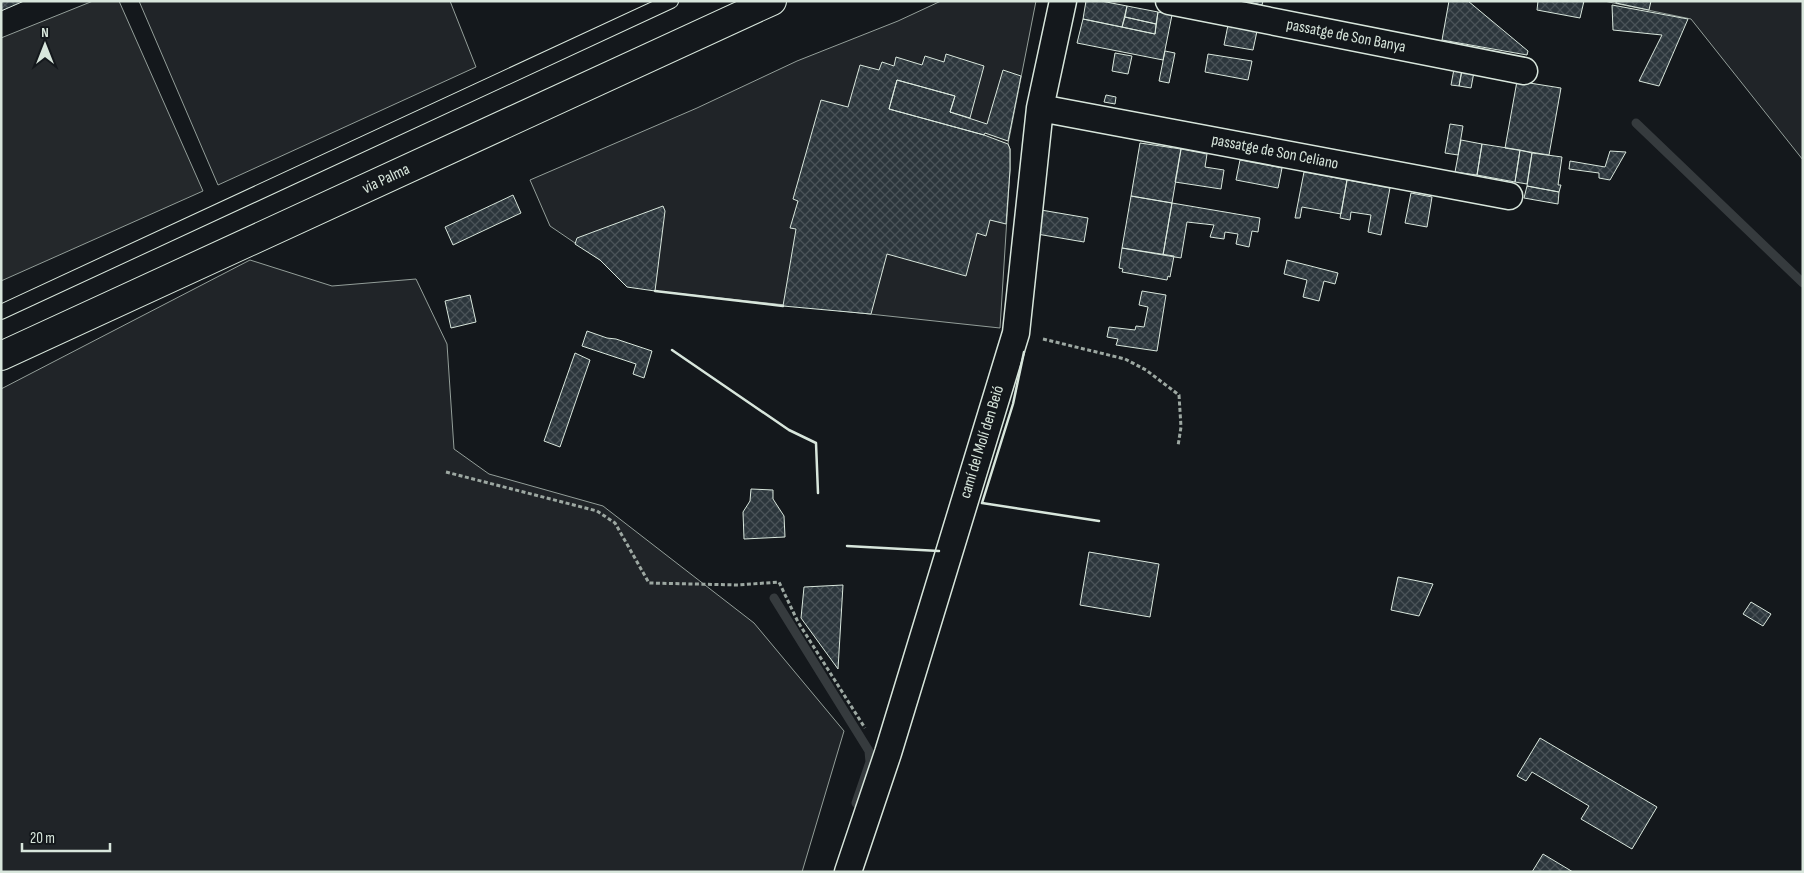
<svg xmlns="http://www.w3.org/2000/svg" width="1804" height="873" font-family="'Sofia Sans Condensed',sans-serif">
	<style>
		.green { fill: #202428; stroke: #939e99 }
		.parking { fill: #24282b; stroke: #939e99 }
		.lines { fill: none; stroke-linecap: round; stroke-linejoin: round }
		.stream { stroke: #363b3e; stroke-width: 9 }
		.building { fill: url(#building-cross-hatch); stroke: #d8e6dc }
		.service-casing { stroke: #d8e6dc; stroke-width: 16 }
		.minor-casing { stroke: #d8e6dc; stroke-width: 29 }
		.secondary-casing { stroke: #d8e6dc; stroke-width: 30 }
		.path { stroke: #9da8a2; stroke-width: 3; stroke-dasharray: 4 2.5; stroke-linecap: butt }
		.service { stroke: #14181c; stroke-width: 14 }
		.minor { stroke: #14181c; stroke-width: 26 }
		.secondary { stroke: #14181c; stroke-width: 28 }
		.wall { stroke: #d8e6dc; stroke-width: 2.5 }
		.labels { text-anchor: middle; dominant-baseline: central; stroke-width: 4; stroke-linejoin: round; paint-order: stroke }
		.street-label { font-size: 16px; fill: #d8e6dc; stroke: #14181c }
	</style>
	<defs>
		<pattern id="building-cross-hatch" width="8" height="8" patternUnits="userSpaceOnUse" patternTransform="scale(1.25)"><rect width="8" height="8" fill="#2c363c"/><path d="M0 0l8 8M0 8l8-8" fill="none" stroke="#4a5358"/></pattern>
	</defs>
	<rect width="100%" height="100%" fill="#14181c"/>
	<!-- green -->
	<path class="green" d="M 139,1 L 450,1 L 476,67 L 218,185 Z
		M 941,1 L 1036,1 L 1008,144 L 1010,149 L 1010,170 L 1000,328 L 655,291 L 600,260 L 550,226 L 530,180 L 697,108 L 797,61 L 898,21 Z
		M 1604,1 L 1803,1 L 1803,160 L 1691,19 Z
		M 250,260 L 332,286 L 416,279 L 447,344 L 454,449 L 489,474 L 603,506 L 754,623 L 844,731 L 802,872 L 1,872 L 1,389 Z"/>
	<!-- parking -->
	<path class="parking" d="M 93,1 L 119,1 L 203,191 L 1,281 L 1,38 Z"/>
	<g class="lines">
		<!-- stream -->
		<path class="stream" d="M 1636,123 L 1803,283
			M 774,598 L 869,751 L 870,762 L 856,803"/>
	</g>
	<!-- building -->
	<path class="building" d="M 1,1 L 24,1 L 1,11 Z
		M 1086,1 L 1101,1 L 1127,6 L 1122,27 L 1083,19 Z
		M 1243,1 L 1263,1 L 1262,5 Z
		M 1449,1 L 1468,1 L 1528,51 L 1527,55 L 1442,40 Z
		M 1538,1 L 1584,1 L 1580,18 L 1537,10 Z
		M 1616,1 L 1651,1 L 1649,10 L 1616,3 Z
		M 1612,5 L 1688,19 L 1659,86 L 1639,81 L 1662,35 L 1613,30 Z
		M 1127,6 L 1158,12 L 1156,24 L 1125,17 Z
		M 1158,12 L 1172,15 L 1163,60 L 1077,43 L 1083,19 L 1155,34 Z
		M 1125,17 L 1156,24 L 1155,34 L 1122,27 Z
		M 1228,25 L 1257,31 L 1253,50 L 1224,45 Z
		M 1165,51 L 1175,53 L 1169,83 L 1159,81 Z
		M 1115,53 L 1132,56 L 1128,74 L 1112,71 Z
		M 946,54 L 984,66 L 970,118 L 950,112 L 955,96 L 897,80 L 889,109 L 984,135 L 1008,144 L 1010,149 L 1010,170 L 1006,224 L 990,220 L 986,236 L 977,233 L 966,276 L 887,254 L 871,314 L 783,306 L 796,229 L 790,228 L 798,201 L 793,199 L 821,100 L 848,107 L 860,65 L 879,70 L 882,62 L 894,66 L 896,57 L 922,65 L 925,56 L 944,62 Z
		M 1208,54 L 1252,61 L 1248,80 L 1205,72 Z
		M 1454,69 L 1462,70 L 1459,86 L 1451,85 Z
		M 1003,70 L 1021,76 L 1008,141 L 985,133 L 984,135 L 889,109 L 897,80 L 955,96 L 950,112 L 987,124 Z
		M 1462,70 L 1474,72 L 1471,88 L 1459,86 Z
		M 1517,81 L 1561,88 L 1549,155 L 1505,148 Z
		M 1106,95 L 1116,97 L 1115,104 L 1104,102 Z
		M 1450,124 L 1463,126 L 1458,155 L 1445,153 Z
		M 1461,140 L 1482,144 L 1477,175 L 1455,172 Z
		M 1140,143 L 1181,149 L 1172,203 L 1131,196 Z
		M 1482,144 L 1520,150 L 1515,182 L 1477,175 Z
		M 1181,149 L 1207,154 L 1205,167 L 1224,170 L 1221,189 L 1175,182 Z
		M 1520,150 L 1532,153 L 1527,184 L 1515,182 Z
		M 1610,151 L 1626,152 L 1610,180 L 1599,178 L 1599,173 L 1569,169 L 1570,161 L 1605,167 Z
		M 1532,153 L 1562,157 L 1558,185 L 1561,185 L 1559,192 L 1527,186 Z
		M 1240,160 L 1282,168 L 1278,188 L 1236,180 Z
		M 1304,172 L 1347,180 L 1341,214 L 1302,207 L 1300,218 L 1295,218 Z
		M 1347,180 L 1390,188 L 1381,235 L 1368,232 L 1371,215 L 1351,212 L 1350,220 L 1340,218 Z
		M 1527,186 L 1559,192 L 1558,204 L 1524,198 Z
		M 1411,193 L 1432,197 L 1427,227 L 1405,223 Z
		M 513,195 L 521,213 L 453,245 L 445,227 Z
		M 1131,196 L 1172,203 L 1163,255 L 1122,248 Z
		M 1172,203 L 1260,218 L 1258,232 L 1252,231 L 1249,247 L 1236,244 L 1238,234 L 1225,232 L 1224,239 L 1210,237 L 1214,225 L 1187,222 L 1181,258 L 1163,255 Z
		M 663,206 L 665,211 L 655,291 L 627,287 L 600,260 L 575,244 L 577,238 Z
		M 1041,210 L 1088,218 L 1084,242 L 1037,234 Z
		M 1122,248 L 1174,256 L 1170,277 L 1168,276 L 1167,280 L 1122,272 L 1123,269 L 1119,268 Z
		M 1287,260 L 1338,273 L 1335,284 L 1324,281 L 1319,301 L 1303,297 L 1307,280 L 1284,274 Z
		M 1142,291 L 1166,295 L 1157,351 L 1116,345 L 1118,339 L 1107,337 L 1109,327 L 1135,330 L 1136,326 L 1144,327 L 1148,307 L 1139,305 Z
		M 470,295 L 476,322 L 451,328 L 445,301 Z
		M 587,331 L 607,338 L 616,339 L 652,351 L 644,378 L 633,374 L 636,364 L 582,346 Z
		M 575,353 L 590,360 L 560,447 L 544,441 Z
		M 751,489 L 773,490 L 773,499 L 784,516 L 785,537 L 744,539 L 743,512 L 750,501 Z
		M 1089,552 L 1159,564 L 1150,617 L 1080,605 Z
		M 1398,577 L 1433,584 L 1419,616 L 1391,610 Z
		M 843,585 L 838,669 L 801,618 L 804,587 Z
		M 1751,602 L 1771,614 L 1763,626 L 1743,614 Z
		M 1540,738 L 1657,807 L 1632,849 L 1581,819 L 1589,806 L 1532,772 L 1526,781 L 1517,776 Z
		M 1543,854 L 1573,872 L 1532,872 Z"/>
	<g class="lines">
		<defs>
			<path id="service" d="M 1,312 L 671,1"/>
			<path id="minor" d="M 1169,1 L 1524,71
				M 1040,108 L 1509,196
				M 848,872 L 888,753 L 1016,333 L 1040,108 L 1063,1"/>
			<path id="secondary" d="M 1,356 L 772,1"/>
		</defs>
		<!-- service casing -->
		<use href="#service" class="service-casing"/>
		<!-- minor casing -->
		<use href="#minor" class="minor-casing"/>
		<!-- secondary casing -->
		<use href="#secondary" class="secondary-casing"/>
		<!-- path -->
		<path class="path" d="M 1043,339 L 1125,359 L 1146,370 L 1179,395 L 1181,427 L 1178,446
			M 446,472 L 597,511 L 615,523 L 649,583 L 738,585 L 779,582 L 798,622 L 865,728"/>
		<!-- service -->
		<use href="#service" class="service"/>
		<!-- minor -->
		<use href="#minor" class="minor"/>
		<!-- secondary -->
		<use href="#secondary" class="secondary"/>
		<!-- wall -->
		<path class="wall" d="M 655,291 L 783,306
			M 672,350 L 789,430 L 816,443 L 818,493
			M 1024,352 L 1013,404 L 982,503 L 1099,521
			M 847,546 L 939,551"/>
	</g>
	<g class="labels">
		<!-- street labels -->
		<g class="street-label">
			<text transform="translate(1346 36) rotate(11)">passatge de Son Banya</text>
			<text transform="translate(1275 152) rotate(11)">passatge de Son Celiano</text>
			<text transform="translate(386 179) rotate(-25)">via Palma</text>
			<text transform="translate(982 442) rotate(-73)">camí del Molí den Beió</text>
		</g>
	</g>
	<!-- border -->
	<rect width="1804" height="873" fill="none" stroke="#d8e6dc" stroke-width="5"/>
	<!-- north arrow -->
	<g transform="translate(45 45)" stroke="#14181c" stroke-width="4" paint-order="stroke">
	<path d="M0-4L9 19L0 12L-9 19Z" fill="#d8e6dc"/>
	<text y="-8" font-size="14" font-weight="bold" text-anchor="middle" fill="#d8e6dc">N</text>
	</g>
	<!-- scale -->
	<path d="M22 843v8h88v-8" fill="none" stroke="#d8e6dc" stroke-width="2.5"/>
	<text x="30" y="843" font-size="15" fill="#d8e6dc" stroke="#14181c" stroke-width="4" paint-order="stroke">20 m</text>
</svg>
